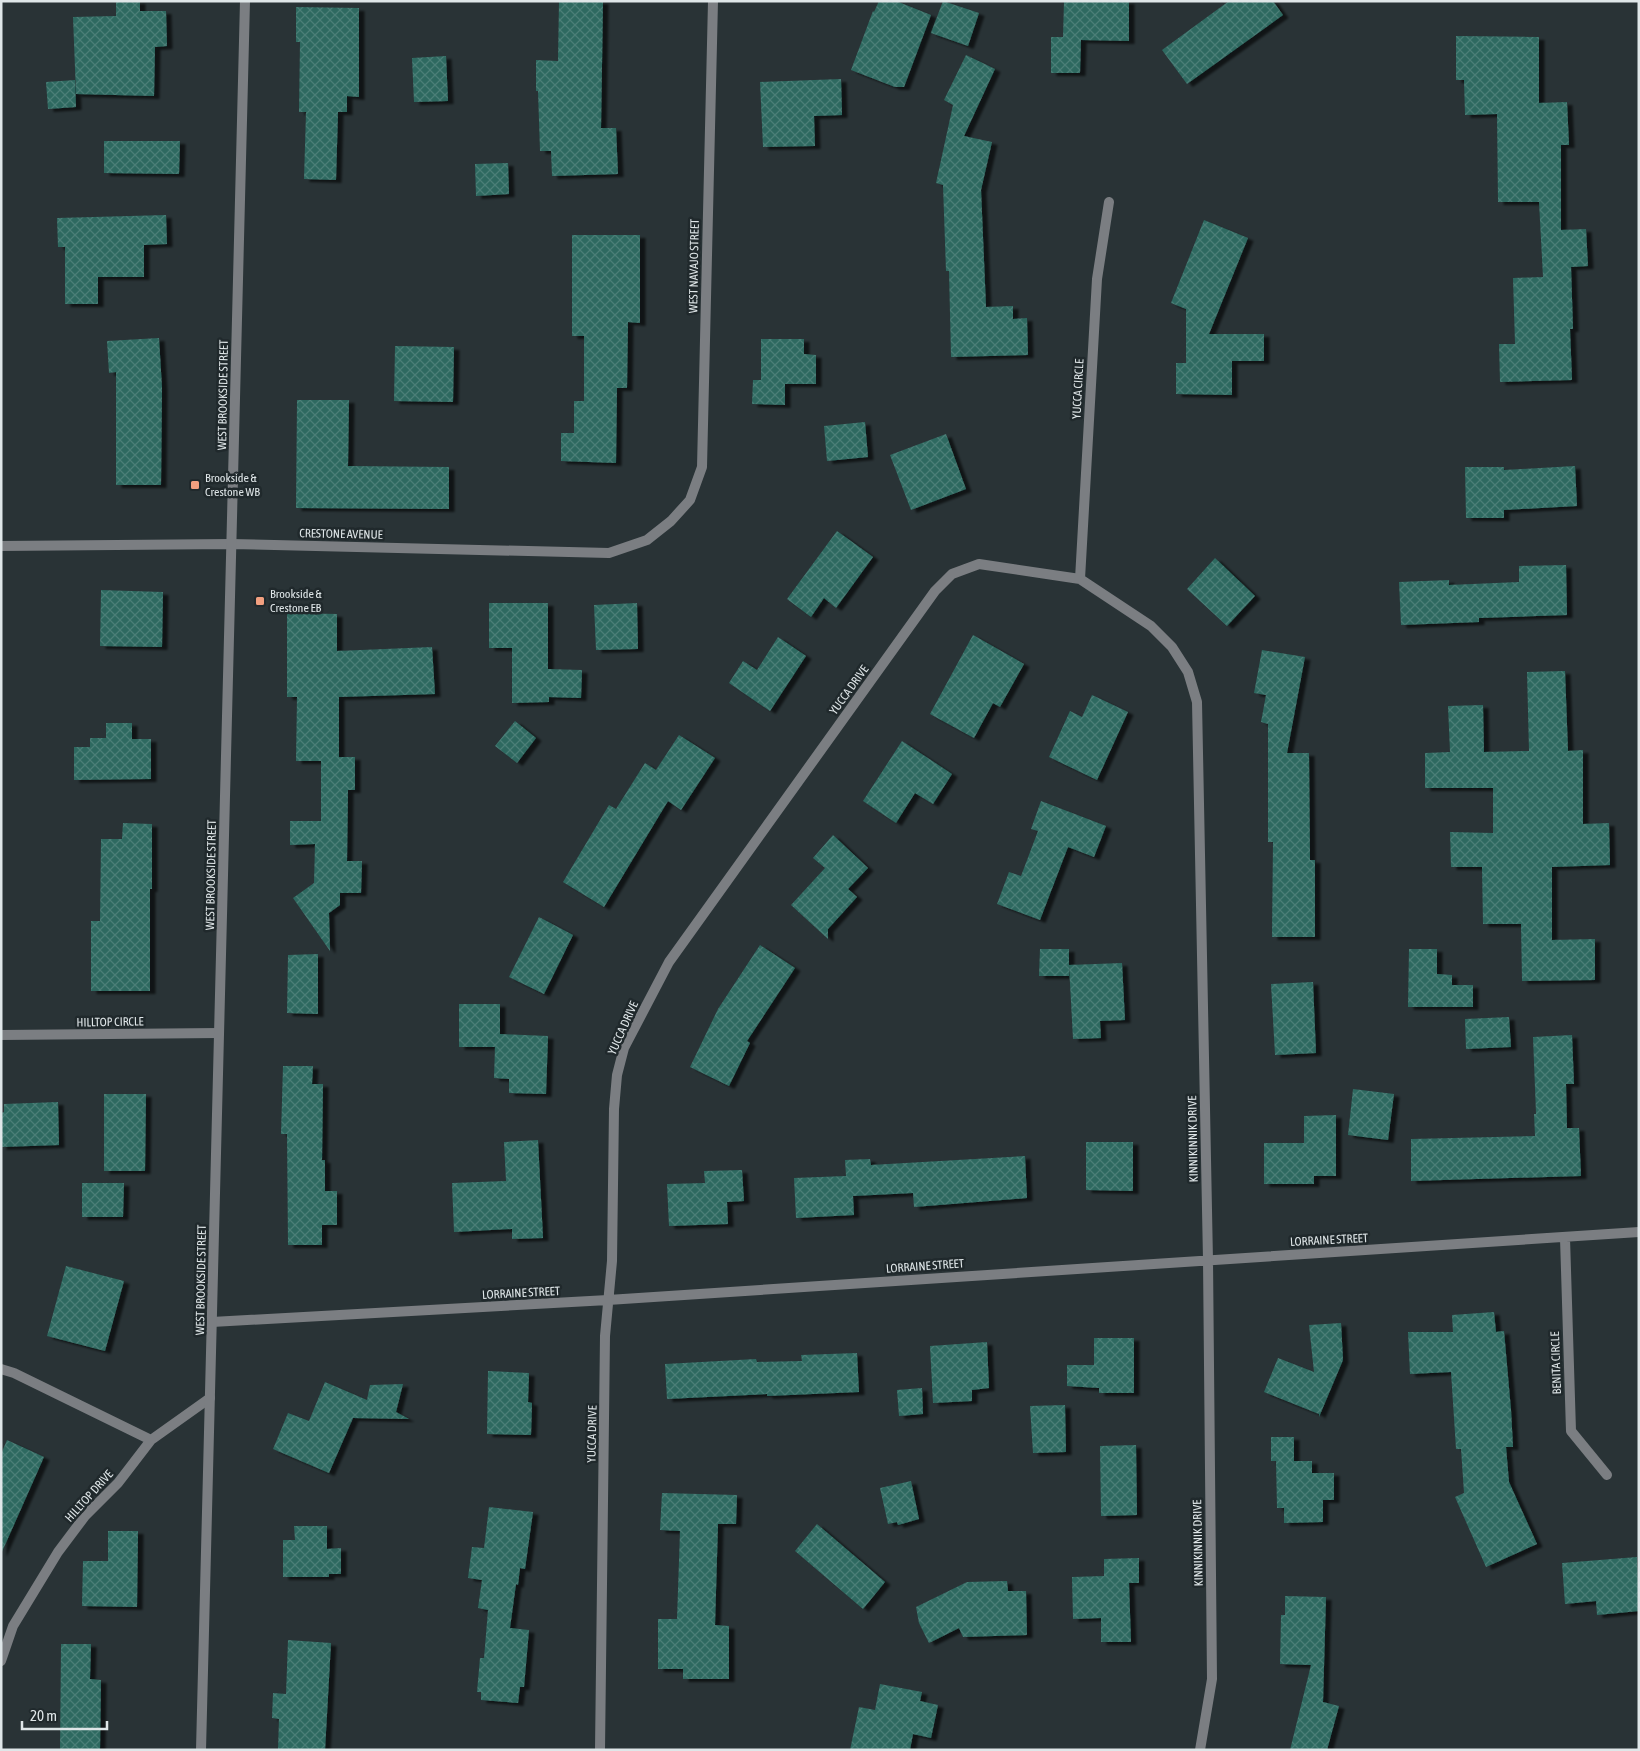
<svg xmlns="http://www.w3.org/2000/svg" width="1640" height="1751" font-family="'Asap Condensed',sans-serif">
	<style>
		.building { fill: url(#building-cross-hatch); filter: url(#shadow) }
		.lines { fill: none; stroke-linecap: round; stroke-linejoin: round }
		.minor { stroke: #7b7e82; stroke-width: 10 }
		.tertiary { stroke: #7b7e82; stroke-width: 10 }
		.poi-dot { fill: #f2a080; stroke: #20292c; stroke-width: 2 }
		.labels { text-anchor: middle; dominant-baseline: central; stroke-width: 5; stroke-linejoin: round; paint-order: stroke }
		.street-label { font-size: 12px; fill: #dfe6e8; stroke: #20292c }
		.poi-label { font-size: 12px; fill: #dfe6e8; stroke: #20292c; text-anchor: start }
	</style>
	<defs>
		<pattern id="building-cross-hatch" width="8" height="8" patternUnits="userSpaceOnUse" patternTransform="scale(1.25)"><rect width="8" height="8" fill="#2d6960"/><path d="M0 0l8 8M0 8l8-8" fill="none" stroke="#4b7e77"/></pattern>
		<filter id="shadow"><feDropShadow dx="5.5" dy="3" stdDeviation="1" flood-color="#0009"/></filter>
	</defs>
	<rect width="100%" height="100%" fill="#293336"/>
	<!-- building -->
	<path class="building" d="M 116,1 L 140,1 L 140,11 L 166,11 L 167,46 L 155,47 L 154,96 L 76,94 L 73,17 L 116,16 Z
		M 559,1 L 603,1 L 601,128 L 616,128 L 618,174 L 552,176 L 551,151 L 540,151 L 538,91 L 536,91 L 536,60 L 558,61 Z
		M 879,1 L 896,1 L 931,15 L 904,87 L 895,87 L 851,70 L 873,11 L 874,12 Z
		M 943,1 L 979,13 L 968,46 L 931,33 Z
		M 1064,1 L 1129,1 L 1129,41 L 1081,40 L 1080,73 L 1051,73 L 1051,37 L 1063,37 Z
		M 1229,1 L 1273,1 L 1283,15 L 1187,84 L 1162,50 Z
		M 296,7 L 359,8 L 359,97 L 347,96 L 347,112 L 338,112 L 336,180 L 304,179 L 306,112 L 299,112 L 300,42 L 296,42 Z
		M 1456,36 L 1539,37 L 1539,103 L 1567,102 L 1569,145 L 1561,145 L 1561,230 L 1586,229 L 1588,266 L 1571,267 L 1573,329 L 1570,329 L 1572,380 L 1500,382 L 1499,344 L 1515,344 L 1513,278 L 1543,277 L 1539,202 L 1498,202 L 1497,114 L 1465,115 L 1464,80 L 1456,80 Z
		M 966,55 L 995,69 L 964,136 L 992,142 L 981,190 L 986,307 L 1013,306 L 1013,319 L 1027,318 L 1028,355 L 951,357 L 949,271 L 946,271 L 943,185 L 936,183 L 953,105 L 944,100 Z
		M 446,56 L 448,101 L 414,102 L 412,58 Z
		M 841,79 L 842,115 L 814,116 L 815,146 L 763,147 L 760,82 Z
		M 75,80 L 76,107 L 48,109 L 46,82 Z
		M 104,141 L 180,141 L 179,174 L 104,173 Z
		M 508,163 L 509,194 L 476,196 L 475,164 Z
		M 166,215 L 167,244 L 144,245 L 144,277 L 98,277 L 98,304 L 65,304 L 65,247 L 58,247 L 57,218 Z
		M 1204,220 L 1248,238 L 1209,334 L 1264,334 L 1264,361 L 1232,361 L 1232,395 L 1176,394 L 1176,363 L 1186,363 L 1186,309 L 1171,303 Z
		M 572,235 L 640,235 L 640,323 L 628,322 L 627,388 L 617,388 L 616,463 L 561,461 L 561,433 L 574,433 L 574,401 L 584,401 L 584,336 L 572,336 Z
		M 159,338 L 162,388 L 161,485 L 116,485 L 116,372 L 109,373 L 107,341 Z
		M 761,339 L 804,339 L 804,354 L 816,355 L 816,384 L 785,384 L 785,405 L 752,404 L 753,380 L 761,380 Z
		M 395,346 L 454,347 L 453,402 L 394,401 Z
		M 297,400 L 349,400 L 348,466 L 449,467 L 449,509 L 296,508 Z
		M 865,422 L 868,457 L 827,461 L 824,426 Z
		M 946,434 L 966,489 L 911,510 L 890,455 Z
		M 1575,466 L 1577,506 L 1504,510 L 1504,518 L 1466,518 L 1465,467 L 1504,467 L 1504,470 Z
		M 837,531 L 873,557 L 836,608 L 824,598 L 811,617 L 787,599 Z
		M 1215,558 L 1255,596 L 1227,626 L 1187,589 Z
		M 1566,565 L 1567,615 L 1479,618 L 1479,622 L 1401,625 L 1399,582 L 1449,580 L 1449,585 L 1519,582 L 1519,566 Z
		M 101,590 L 163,592 L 162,647 L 100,646 Z
		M 489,603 L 548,603 L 548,669 L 582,670 L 581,698 L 549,697 L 549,702 L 512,703 L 512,648 L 489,648 Z
		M 637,603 L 638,649 L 596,650 L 594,605 Z
		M 287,613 L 337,614 L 337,651 L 432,647 L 435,694 L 339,697 L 339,757 L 355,757 L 355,790 L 348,790 L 347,861 L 362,861 L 361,893 L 340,893 L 340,905 L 329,913 L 330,951 L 293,898 L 314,883 L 315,844 L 290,845 L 290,821 L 321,821 L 321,761 L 296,761 L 297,697 L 287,697 Z
		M 973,635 L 1024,664 L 1000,707 L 993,703 L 974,738 L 930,714 Z
		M 778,637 L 806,656 L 770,711 L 729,683 L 743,661 L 757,670 Z
		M 1262,650 L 1305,657 L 1287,753 L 1309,753 L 1310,860 L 1315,860 L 1315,937 L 1272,937 L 1273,842 L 1268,842 L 1268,724 L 1261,722 L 1266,695 L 1254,693 Z
		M 1565,671 L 1568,751 L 1583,750 L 1583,824 L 1609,823 L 1610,865 L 1552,867 L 1552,940 L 1595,939 L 1595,980 L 1522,981 L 1521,924 L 1483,924 L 1482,867 L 1451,867 L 1450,832 L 1493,833 L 1493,788 L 1425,788 L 1425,753 L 1450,752 L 1448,706 L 1483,705 L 1484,752 L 1529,751 L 1527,672 Z
		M 1092,695 L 1128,712 L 1097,780 L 1049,757 L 1070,711 L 1082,717 Z
		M 515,721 L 536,738 L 517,763 L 495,746 Z
		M 106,723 L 132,723 L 132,739 L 151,739 L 151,779 L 74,780 L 74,747 L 90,747 L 90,738 L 106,738 Z
		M 679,735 L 715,758 L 681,810 L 668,801 L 604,907 L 563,882 L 609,805 L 616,809 L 645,763 L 656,770 Z
		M 902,741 L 952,774 L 933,804 L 915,793 L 896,823 L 863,801 Z
		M 1041,801 L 1106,826 L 1094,857 L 1068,847 L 1040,920 L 997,904 L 1009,872 L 1021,876 L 1038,831 L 1031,829 Z
		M 123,823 L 152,824 L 152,889 L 150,889 L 150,991 L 91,991 L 91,921 L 100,921 L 101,839 L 122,839 Z
		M 833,835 L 868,868 L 848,889 L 857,897 L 828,929 L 828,939 L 791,905 L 825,868 L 813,858 Z
		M 539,917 L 573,935 L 544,994 L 509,977 Z
		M 760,945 L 795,968 L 747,1041 L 750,1043 L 729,1086 L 690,1067 L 718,1009 Z
		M 1040,949 L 1069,949 L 1069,976 L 1039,976 Z
		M 1409,949 L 1437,949 L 1437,974 L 1452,975 L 1452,985 L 1473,985 L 1473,1007 L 1408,1007 Z
		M 318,954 L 318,1014 L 287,1013 L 288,955 Z
		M 1122,963 L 1125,1020 L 1100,1021 L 1101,1038 L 1073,1039 L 1069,965 Z
		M 1313,982 L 1316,1053 L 1275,1055 L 1271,984 Z
		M 459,1004 L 500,1004 L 500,1034 L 548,1036 L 546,1094 L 509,1093 L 509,1079 L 494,1078 L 495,1047 L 459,1047 Z
		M 1509,1017 L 1511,1047 L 1466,1049 L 1465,1019 Z
		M 1572,1035 L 1574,1084 L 1566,1084 L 1567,1128 L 1579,1128 L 1581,1176 L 1411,1181 L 1411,1139 L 1535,1136 L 1534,1114 L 1536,1114 L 1533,1037 Z
		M 283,1066 L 313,1066 L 312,1084 L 323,1084 L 322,1160 L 325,1160 L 325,1191 L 337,1191 L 337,1225 L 322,1225 L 322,1245 L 288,1245 L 287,1134 L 281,1134 Z
		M 1353,1089 L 1394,1094 L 1388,1140 L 1348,1135 Z
		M 104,1094 L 146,1094 L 145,1171 L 104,1171 Z
		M 58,1102 L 59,1145 L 1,1147 L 1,1113 L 4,1112 L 4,1104 Z
		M 1336,1115 L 1336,1176 L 1314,1176 L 1314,1184 L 1264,1184 L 1264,1143 L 1304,1143 L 1304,1116 Z
		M 538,1140 L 543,1238 L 512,1239 L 512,1229 L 454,1232 L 452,1183 L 506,1181 L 504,1142 Z
		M 1086,1142 L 1133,1142 L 1133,1191 L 1086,1190 Z
		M 1025,1156 L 1027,1198 L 914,1207 L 913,1193 L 853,1196 L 854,1215 L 796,1218 L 794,1178 L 846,1176 L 845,1160 L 870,1159 L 871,1165 Z
		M 742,1170 L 744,1201 L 727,1202 L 728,1224 L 669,1226 L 667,1184 L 705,1183 L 704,1171 Z
		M 82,1183 L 124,1183 L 123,1217 L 82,1217 Z
		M 66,1266 L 124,1281 L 105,1351 L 47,1336 Z
		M 1494,1312 L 1496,1332 L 1504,1331 L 1511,1410 L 1513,1447 L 1506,1447 L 1509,1482 L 1537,1544 L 1486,1567 L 1455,1497 L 1464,1493 L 1461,1449 L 1456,1449 L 1451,1372 L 1410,1374 L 1408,1332 L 1453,1332 L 1452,1315 Z
		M 1341,1323 L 1343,1360 L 1319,1417 L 1319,1414 L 1264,1392 L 1278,1358 L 1314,1372 L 1309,1325 Z
		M 1094,1338 L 1134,1338 L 1134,1393 L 1099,1393 L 1099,1388 L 1067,1386 L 1067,1365 L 1094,1365 Z
		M 987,1342 L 989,1388 L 972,1390 L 972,1401 L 933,1403 L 930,1346 Z
		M 857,1353 L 859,1392 L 767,1396 L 767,1394 L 667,1399 L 665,1364 L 756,1359 L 757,1362 L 802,1361 L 801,1355 Z
		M 488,1371 L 529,1373 L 528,1402 L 532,1403 L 531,1435 L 487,1434 Z
		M 325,1382 L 367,1400 L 370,1385 L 403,1384 L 396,1412 L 409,1419 L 353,1418 L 329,1473 L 273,1449 L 288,1413 L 309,1421 Z
		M 922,1388 L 923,1414 L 899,1416 L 897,1390 Z
		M 1065,1405 L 1066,1452 L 1033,1453 L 1030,1406 Z
		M 1271,1437 L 1294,1437 L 1294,1461 L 1312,1461 L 1312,1473 L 1334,1473 L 1334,1500 L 1323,1500 L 1323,1522 L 1284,1523 L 1284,1508 L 1277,1508 L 1276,1461 L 1271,1461 Z
		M 7,1440 L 44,1457 L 1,1554 L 1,1454 Z
		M 1136,1445 L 1137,1515 L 1101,1516 L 1100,1446 Z
		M 911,1481 L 919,1519 L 898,1525 L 897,1522 L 888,1524 L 880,1488 Z
		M 662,1493 L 737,1495 L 736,1524 L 718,1524 L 715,1625 L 729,1626 L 729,1679 L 683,1679 L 683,1669 L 658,1669 L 658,1619 L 677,1619 L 680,1531 L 660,1530 Z
		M 489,1507 L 533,1512 L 525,1569 L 520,1568 L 518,1585 L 516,1584 L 510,1628 L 529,1630 L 524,1687 L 520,1687 L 518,1703 L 481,1700 L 481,1692 L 477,1692 L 480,1658 L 484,1658 L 488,1610 L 478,1608 L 482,1580 L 468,1578 L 472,1547 L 484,1548 Z
		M 817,1524 L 885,1582 L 863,1609 L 795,1551 Z
		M 294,1526 L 327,1526 L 327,1549 L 341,1548 L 341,1574 L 329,1574 L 329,1577 L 283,1577 L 283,1540 L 295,1540 Z
		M 108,1531 L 138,1531 L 137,1607 L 82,1606 L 83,1561 L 108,1561 Z
		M 1637,1557 L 1639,1611 L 1597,1615 L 1596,1601 L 1565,1604 L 1562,1563 Z
		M 1139,1558 L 1139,1583 L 1129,1583 L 1131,1642 L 1101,1642 L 1101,1618 L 1073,1619 L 1072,1577 L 1104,1576 L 1104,1559 Z
		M 1007,1581 L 1008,1591 L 1026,1591 L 1027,1635 L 963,1637 L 959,1628 L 929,1643 L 919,1623 L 916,1607 L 967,1582 Z
		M 1285,1596 L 1326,1597 L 1323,1702 L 1339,1706 L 1327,1750 L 1290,1750 L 1311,1665 L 1280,1664 L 1281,1615 L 1285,1615 Z
		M 288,1640 L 331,1643 L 325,1750 L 278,1750 L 279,1719 L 272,1718 L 273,1693 L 286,1694 Z
		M 61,1644 L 91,1644 L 90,1679 L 101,1680 L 100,1750 L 60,1750 Z
		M 880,1684 L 922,1692 L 920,1701 L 938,1705 L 931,1738 L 913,1734 L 910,1750 L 850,1750 L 859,1707 L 875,1710 Z"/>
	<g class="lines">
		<!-- minor -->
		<path class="minor" d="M 1,546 L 231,544 L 609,553 L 647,540 L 671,521 L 690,500 L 702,467 L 713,1
			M 1080,579 L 1097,279 L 1109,202
			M 1,1035 L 219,1033
			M 1565,1238 L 1571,1431 L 1607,1475
			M 212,1322 L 608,1300 L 1639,1232
			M 1,1369 L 14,1373 L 151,1440
			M 1,1661 L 13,1626 L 58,1552 L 85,1516 L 118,1483 L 151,1440 L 210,1398
			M 600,1750 L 605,1336 L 612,1261 L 614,1109 L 617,1075 L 624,1048 L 669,962 L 935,591 L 952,574 L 979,564 L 1080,579 L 1151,626 L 1172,647 L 1188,672 L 1197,702 L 1208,1260 L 1212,1679 L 1200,1750"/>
		<!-- tertiary -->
		<path class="tertiary" d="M 201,1750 L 245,1"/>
	</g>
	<!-- markers -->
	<g class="poi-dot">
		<rect x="190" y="480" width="10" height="10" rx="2.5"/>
		<rect x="255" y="596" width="10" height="10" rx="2.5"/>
	</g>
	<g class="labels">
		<!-- street labels -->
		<g class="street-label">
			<text transform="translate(694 266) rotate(-89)">WEST NAVAJO STREET</text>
			<text transform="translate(1078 389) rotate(-87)">YUCCA CIRCLE</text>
			<text transform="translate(223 395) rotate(-89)">WEST BROOKSIDE STREET</text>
			<text transform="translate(341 534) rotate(1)">CRESTONE AVENUE</text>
			<text transform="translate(849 690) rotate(-54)">YUCCA DRIVE</text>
			<text transform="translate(211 875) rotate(-89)">WEST BROOKSIDE STREET</text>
			<text transform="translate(110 1022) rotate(-1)">HILLTOP CIRCLE</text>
			<text transform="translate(623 1028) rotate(-66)">YUCCA DRIVE</text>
			<text transform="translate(1193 1139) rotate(-91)">KINNIKINNIK DRIVE</text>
			<text transform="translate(1329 1240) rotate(-3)">LORRAINE STREET</text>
			<text transform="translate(925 1266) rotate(-4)">LORRAINE STREET</text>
			<text transform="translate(201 1280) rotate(-89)">WEST BROOKSIDE STREET</text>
			<text transform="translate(521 1293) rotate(-3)">LORRAINE STREET</text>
			<text transform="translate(1556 1363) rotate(-92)">BENITA CIRCLE</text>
			<text transform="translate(592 1434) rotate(-89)">YUCCA DRIVE</text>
			<text transform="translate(89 1496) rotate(-48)">HILLTOP DRIVE</text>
			<text transform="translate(1198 1543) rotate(-91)">KINNIKINNIK DRIVE</text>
		</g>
		<!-- poi labels -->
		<g class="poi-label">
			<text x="205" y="478">Brookside &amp;<tspan x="205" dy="14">Crestone WB</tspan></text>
			<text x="270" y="594">Brookside &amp;<tspan x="270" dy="14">Crestone EB</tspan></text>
		</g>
	</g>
	<!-- border -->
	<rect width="1640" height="1751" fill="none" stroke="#dfe6e8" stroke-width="5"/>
	<!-- scale -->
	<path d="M22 1721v8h85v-8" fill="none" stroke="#dfe6e8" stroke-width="2.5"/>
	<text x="30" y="1721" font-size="15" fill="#dfe6e8" stroke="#20292c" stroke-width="4" paint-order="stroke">20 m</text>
</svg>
